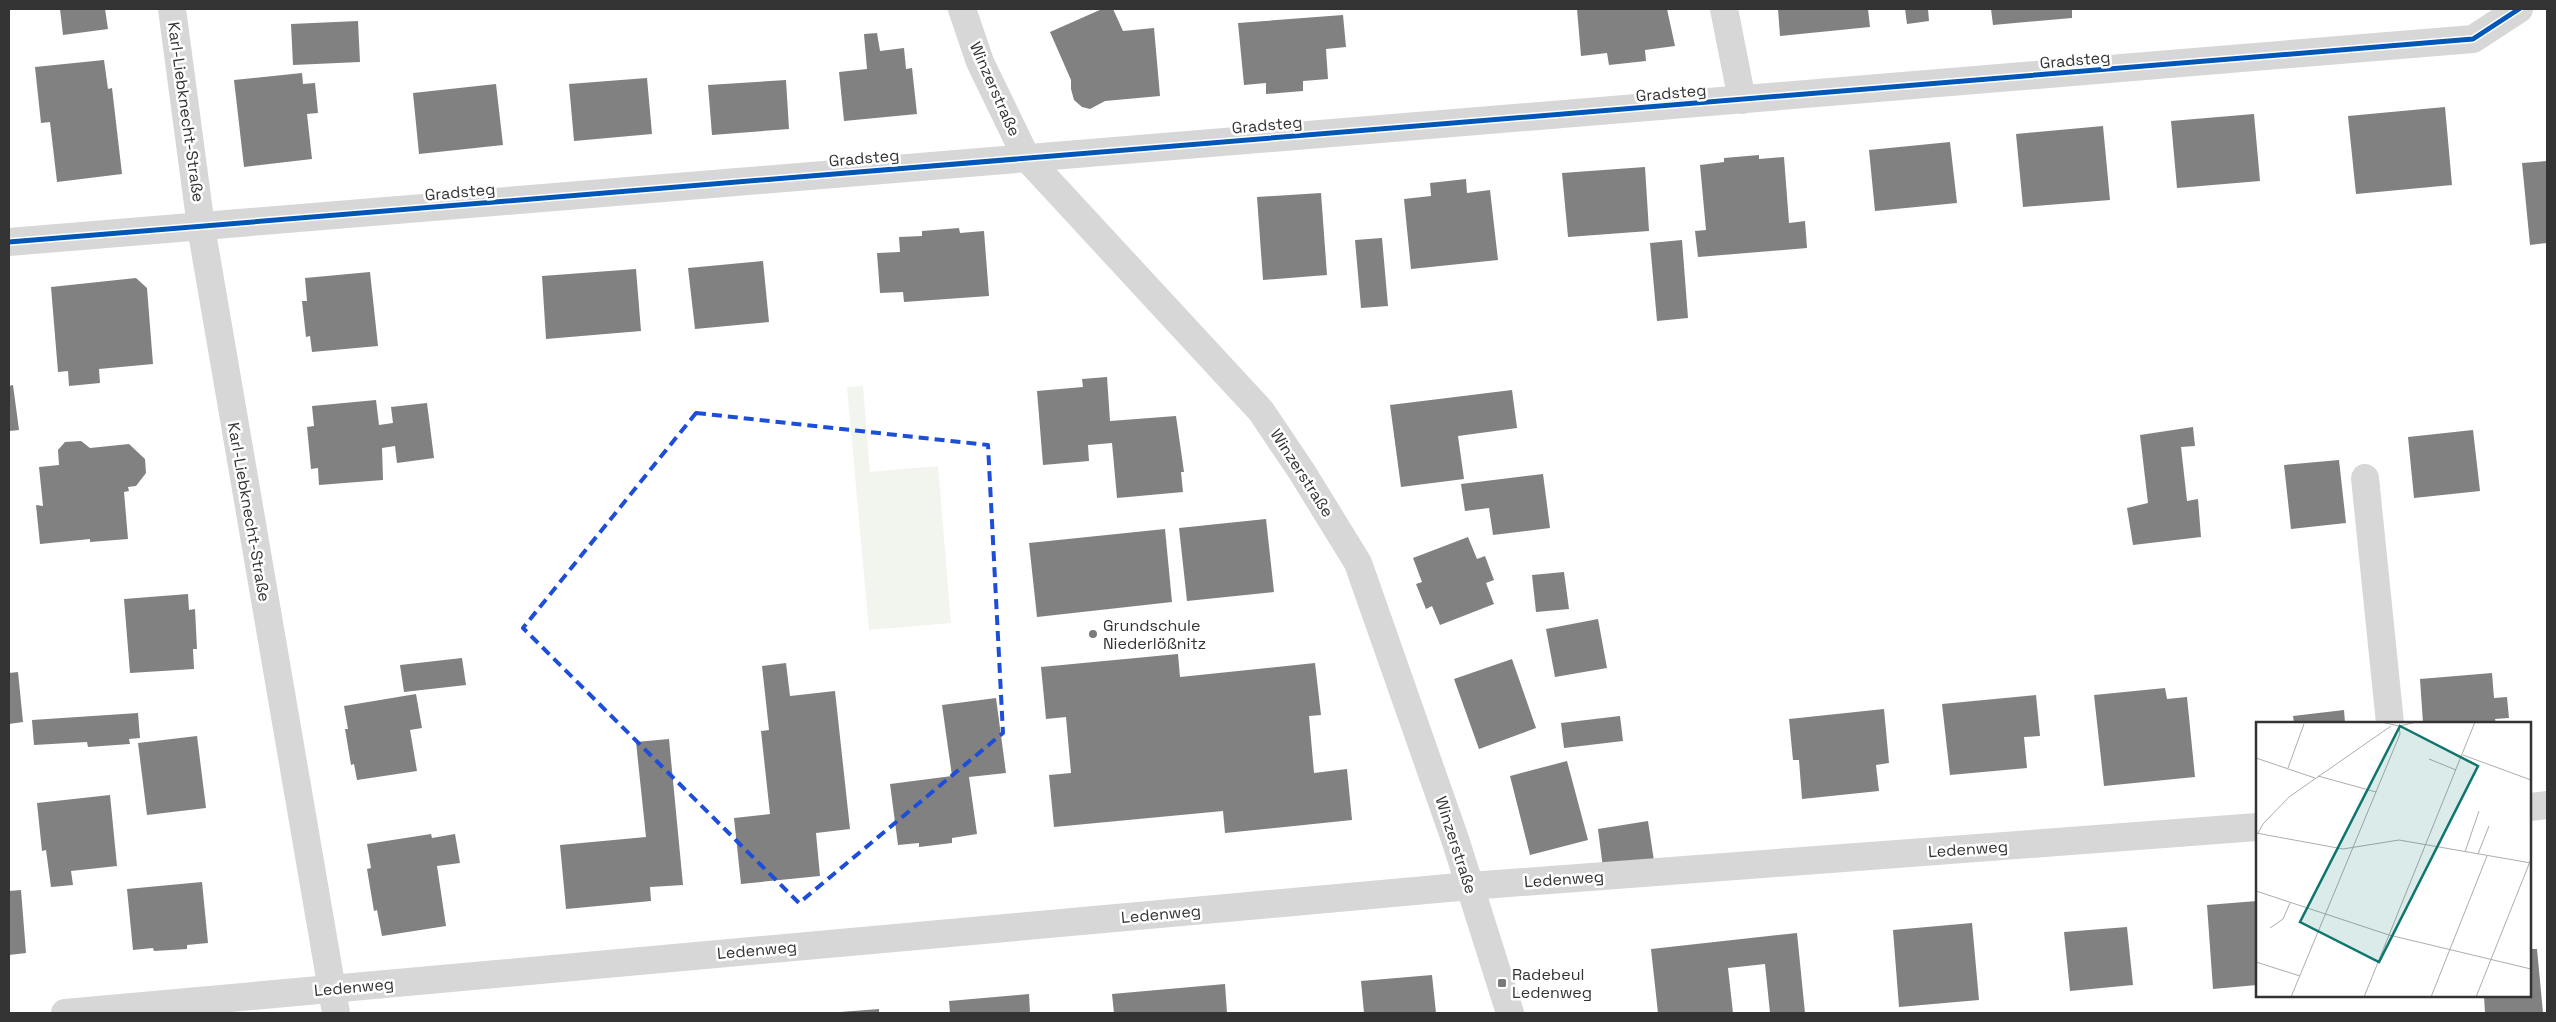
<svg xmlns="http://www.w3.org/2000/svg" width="2556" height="1022" font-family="'Space Grotesk',sans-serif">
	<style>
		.green { fill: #f1f5ed }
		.building { fill: #818181 }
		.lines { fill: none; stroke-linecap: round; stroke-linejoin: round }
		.minor { stroke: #d7d7d7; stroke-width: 28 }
		.cycleway-casing { stroke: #fff; stroke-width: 8 }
		.cycleway { stroke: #0057b8; stroke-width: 5 }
		.marked { fill: none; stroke: #1d4ed8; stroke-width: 4; stroke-dasharray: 10 6; stroke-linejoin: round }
		.poi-dot { fill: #7a7a7a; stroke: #fff; stroke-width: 2 }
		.labels { text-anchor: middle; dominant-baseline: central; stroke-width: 5; stroke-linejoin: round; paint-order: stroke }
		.street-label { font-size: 16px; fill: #333; stroke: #fff }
		.poi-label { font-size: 16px; fill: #333; stroke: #fff; text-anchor: start }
		.inset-road { fill: none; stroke: #adadad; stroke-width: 1 }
		.view { fill: #0f766e; fill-opacity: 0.15; stroke: #0f766e; stroke-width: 2.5 }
		.inset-edge { fill: none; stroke: #333; stroke-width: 2.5 }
	</style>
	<rect width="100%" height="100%" fill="#fff"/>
	<!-- green -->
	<path class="green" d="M 863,386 L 870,472 L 938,466 L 951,623 L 869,630 L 847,387 Z"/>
	<!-- building -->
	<path class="building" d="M 60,9 L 105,9 L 108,29 L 63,35 Z
		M 1102,9 L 1113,9 L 1123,31 L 1154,28 L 1160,96 L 1105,101 L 1090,109 L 1082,107 L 1074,100 L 1071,89 L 1071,80 L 1050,32 Z
		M 1577,9 L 1667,9 L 1675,46 L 1645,50 L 1646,61 L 1609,65 L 1607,53 L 1581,56 Z
		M 1778,9 L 1868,9 L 1870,27 L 1780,36 Z
		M 1905,9 L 1928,9 L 1929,21 L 1907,24 Z
		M 1991,9 L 2072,9 L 2072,18 L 1993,25 Z
		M 1343,15 L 1346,47 L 1326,49 L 1328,79 L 1303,81 L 1303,91 L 1266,94 L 1266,83 L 1244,85 L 1238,23 Z
		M 358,21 L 360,62 L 293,65 L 291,24 Z
		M 877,33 L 880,51 L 904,48 L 906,69 L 912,68 L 917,114 L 844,121 L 839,72 L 867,69 L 864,34 Z
		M 104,60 L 108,89 L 112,88 L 122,174 L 57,182 L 50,122 L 41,123 L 35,67 Z
		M 302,73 L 303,84 L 315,83 L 318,113 L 307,114 L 312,159 L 244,167 L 234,80 Z
		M 647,78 L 652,134 L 574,141 L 569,84 Z
		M 786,80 L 789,129 L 712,135 L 708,85 Z
		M 496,84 L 503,145 L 419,154 L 413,93 Z
		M 2445,107 L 2452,185 L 2356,194 L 2348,116 Z
		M 2254,114 L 2260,181 L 2177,188 L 2171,121 Z
		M 2103,126 L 2110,200 L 2023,207 L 2016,134 Z
		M 1950,142 L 1957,203 L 1875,211 L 1869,150 Z
		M 1759,155 L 1759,159 L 1784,157 L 1789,223 L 1805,221 L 1807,248 L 1698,257 L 1695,231 L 1706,230 L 1700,165 L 1724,162 L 1724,158 Z
		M 2547,161 L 2547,243 L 2530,245 L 2522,163 Z
		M 1645,167 L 1649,231 L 1568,237 L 1562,173 Z
		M 1466,179 L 1467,193 L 1490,190 L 1498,260 L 1411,269 L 1404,199 L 1431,196 L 1430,183 Z
		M 1321,193 L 1327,275 L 1263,280 L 1257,197 Z
		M 959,228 L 960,233 L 984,231 L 989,296 L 904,302 L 903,292 L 880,293 L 877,253 L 900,252 L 899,237 L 922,236 L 922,231 Z
		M 1382,238 L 1388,306 L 1361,308 L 1355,240 Z
		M 1682,240 L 1688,318 L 1657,321 L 1650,243 Z
		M 763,261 L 769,322 L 695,329 L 688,268 Z
		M 636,269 L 641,331 L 546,339 L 542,276 Z
		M 370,272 L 378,346 L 312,352 L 310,336 L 306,337 L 302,301 L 307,301 L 305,278 Z
		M 136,278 L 147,288 L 153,364 L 99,369 L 100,383 L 69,386 L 68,371 L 58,372 L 51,287 Z
		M 1107,377 L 1110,421 L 1176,416 L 1184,472 L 1181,472 L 1183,492 L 1117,498 L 1112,443 L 1088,445 L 1089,461 L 1043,465 L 1037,391 L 1083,387 L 1082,379 Z
		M 13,385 L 19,430 L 9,431 L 9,386 Z
		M 1512,390 L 1517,428 L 1458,436 L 1464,479 L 1401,487 L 1390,405 Z
		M 376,400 L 379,425 L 393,423 L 391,407 L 427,403 L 434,458 L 397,463 L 395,446 L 382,448 L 383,480 L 319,485 L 318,468 L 311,469 L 307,427 L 314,426 L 312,406 Z
		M 2193,427 L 2195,446 L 2181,447 L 2187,501 L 2198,499 L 2201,537 L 2133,545 L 2127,508 L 2148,503 L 2140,435 Z
		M 2473,430 L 2480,491 L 2414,498 L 2408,437 Z
		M 81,441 L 90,448 L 129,444 L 145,459 L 146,473 L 136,486 L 128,487 L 129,491 L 124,492 L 128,539 L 90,542 L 90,539 L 40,544 L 36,505 L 43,506 L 39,467 L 59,465 L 58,450 L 65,442 Z
		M 2339,460 L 2346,523 L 2291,529 L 2284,465 Z
		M 1543,474 L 1550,528 L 1493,535 L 1489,508 L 1465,511 L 1461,484 Z
		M 1266,519 L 1274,592 L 1187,601 L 1179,528 Z
		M 1165,529 L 1172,602 L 1037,617 L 1029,543 Z
		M 1468,537 L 1477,559 L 1485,556 L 1494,580 L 1486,583 L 1494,604 L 1440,625 L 1432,606 L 1426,609 L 1416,584 L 1422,582 L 1413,558 Z
		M 1564,572 L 1569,609 L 1536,612 L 1532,575 Z
		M 188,594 L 189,610 L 195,609 L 197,649 L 193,649 L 194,669 L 130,673 L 124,599 Z
		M 1598,619 L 1607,668 L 1555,677 L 1546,629 Z
		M 1178,654 L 1180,677 L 1315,663 L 1321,715 L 1309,716 L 1314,773 L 1347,769 L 1352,820 L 1225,833 L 1223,811 L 1054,827 L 1049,775 L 1071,773 L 1066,717 L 1046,719 L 1041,667 Z
		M 462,658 L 466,685 L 404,692 L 400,665 Z
		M 1512,659 L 1536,728 L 1479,749 L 1454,679 Z
		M 786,663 L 790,696 L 835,691 L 850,829 L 816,833 L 820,876 L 741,884 L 734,818 L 770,814 L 761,731 L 769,730 L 762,666 Z
		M 18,672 L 23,722 L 9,724 L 9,673 Z
		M 2492,673 L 2494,698 L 2507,697 L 2509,718 L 2495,719 L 2496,723 L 2423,723 L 2420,679 Z
		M 2165,688 L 2167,699 L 2187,697 L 2195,777 L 2104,786 L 2094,695 Z
		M 416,694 L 422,728 L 410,730 L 417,771 L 357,780 L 354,764 L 351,765 L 345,729 L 348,729 L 344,706 Z
		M 2036,695 L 2040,736 L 2024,737 L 2027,768 L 1950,775 L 1942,704 Z
		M 996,698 L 1006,773 L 969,777 L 977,834 L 952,838 L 952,843 L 919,847 L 919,843 L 898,845 L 890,784 L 952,776 L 942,705 Z
		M 1884,709 L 1889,763 L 1876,765 L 1879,791 L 1802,799 L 1799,760 L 1793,760 L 1789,719 Z
		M 2344,710 L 2345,723 L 2294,723 L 2293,716 Z
		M 138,713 L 140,738 L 129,739 L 130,744 L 88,747 L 87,742 L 34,745 L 32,720 Z
		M 1620,716 L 1623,741 L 1564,748 L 1561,723 Z
		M 197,736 L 206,808 L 147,815 L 138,743 Z
		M 669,739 L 683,885 L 650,887 L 651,901 L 566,909 L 560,845 L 646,837 L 636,742 Z
		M 1567,761 L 1588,840 L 1530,855 L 1510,776 Z
		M 110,795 L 117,866 L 71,871 L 73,885 L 51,887 L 46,850 L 42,851 L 37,803 Z
		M 1648,821 L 1654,861 L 1603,868 L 1598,829 Z
		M 431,834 L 432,838 L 455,834 L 460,863 L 437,866 L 446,926 L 382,936 L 377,910 L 374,911 L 367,869 L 371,868 L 367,844 Z
		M 202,882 L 208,943 L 187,945 L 187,949 L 154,951 L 153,948 L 133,950 L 127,889 Z
		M 21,890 L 26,953 L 9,955 L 9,891 Z
		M 2257,901 L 2257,985 L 2213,989 L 2207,905 Z
		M 1972,923 L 1979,1000 L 1899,1007 L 1893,930 Z
		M 2127,927 L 2133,985 L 2070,991 L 2064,932 Z
		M 1797,933 L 1805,1013 L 1770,1013 L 1765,964 L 1728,968 L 1733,1013 L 1658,1013 L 1651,949 Z
		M 2530,949 L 2537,949 L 2543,1013 L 2485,1013 L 2484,996 L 2530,996 Z
		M 1432,975 L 1436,1013 L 1364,1013 L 1361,981 Z
		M 1225,984 L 1227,1013 L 1114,1013 L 1112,994 Z
		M 1029,994 L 1030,1013 L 950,1013 L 949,1001 Z
		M 879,1009 L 879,1013 L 840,1013 L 840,1012 Z"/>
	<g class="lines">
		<!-- minor -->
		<path class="minor" d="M 172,9 L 201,227 L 336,1013
			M 962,9 L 980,62 L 1026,157 L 1261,411 L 1302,472 L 1358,563 L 1455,839 L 1510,1013
			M 1724,9 L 1742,100
			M 9,242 L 2473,39 L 2519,9
			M 2365,478 L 2390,723
			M 2530,807 L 2547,805
			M 65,1013 L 1470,886 L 2257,827"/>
		<defs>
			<path id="cycleway" d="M 9,242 L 2473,39 L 2519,9"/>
		</defs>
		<!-- cycleway casing -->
		<use href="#cycleway" class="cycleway-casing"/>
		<!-- cycleway -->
		<use href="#cycleway" class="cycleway"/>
	</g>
	<!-- marked area -->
	<path class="marked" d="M 696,413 L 988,445 L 1003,733 L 799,903 L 523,628 Z"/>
	<!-- markers -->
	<g class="poi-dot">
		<circle cx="1093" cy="634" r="5"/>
		<rect x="1497" y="978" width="10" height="10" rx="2.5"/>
	</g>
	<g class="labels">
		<!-- street labels -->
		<g class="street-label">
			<text transform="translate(2075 60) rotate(-5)">Gradsteg</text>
			<text transform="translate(995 89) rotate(66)">Winzerstraße</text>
			<text transform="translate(1671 93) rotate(-5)">Gradsteg</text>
			<text transform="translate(186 112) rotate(82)">Karl-Liebknecht-Straße</text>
			<text transform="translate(1267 125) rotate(-5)">Gradsteg</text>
			<text transform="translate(864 158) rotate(-5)">Gradsteg</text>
			<text transform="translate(460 192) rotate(-5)">Gradsteg</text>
			<text transform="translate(1302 473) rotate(57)">Winzerstraße</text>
			<text transform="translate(249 512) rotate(80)">Karl-Liebknecht-Straße</text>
			<text transform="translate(1456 845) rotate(72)">Winzerstraße</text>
			<text transform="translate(1968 849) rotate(-4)">Ledenweg</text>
			<text transform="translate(1564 879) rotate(-4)">Ledenweg</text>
			<text transform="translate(1161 914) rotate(-5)">Ledenweg</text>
			<text transform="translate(757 950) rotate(-5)">Ledenweg</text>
			<text transform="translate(354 987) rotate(-5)">Ledenweg</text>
		</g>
		<!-- poi labels -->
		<g class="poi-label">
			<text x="1103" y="625">Grundschule<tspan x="1103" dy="18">Niederlößnitz</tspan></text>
			<text x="1512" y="974">Radebeul<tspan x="1512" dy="18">Ledenweg</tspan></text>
		</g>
	</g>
	<!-- overview -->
	<g transform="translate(2256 722)">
		<rect width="275" height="275" fill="#fff"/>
		<path class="inset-road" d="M 125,0 L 143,4 L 161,0M 207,33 L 275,58M 0,36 L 59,56M 173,37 L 200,48M 32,46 L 48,2M 62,54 L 120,70M 0,111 L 87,127 L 143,118 L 275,141M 2,111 L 7,102 L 33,75 L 135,4M 209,130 L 223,89M 222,132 L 233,104M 0,169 L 133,213 L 275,247M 14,206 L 27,197 L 34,181M 0,240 L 44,254M 35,275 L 144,12 L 143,4M 108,275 L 219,0M 175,275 L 231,134M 220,275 L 275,137"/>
		<path class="view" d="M 144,4 L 222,44 L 123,240 L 44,200 Z"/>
		<rect width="275" height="275" class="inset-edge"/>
	</g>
	<!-- border -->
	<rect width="2556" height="1022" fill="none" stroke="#333333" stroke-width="20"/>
</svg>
